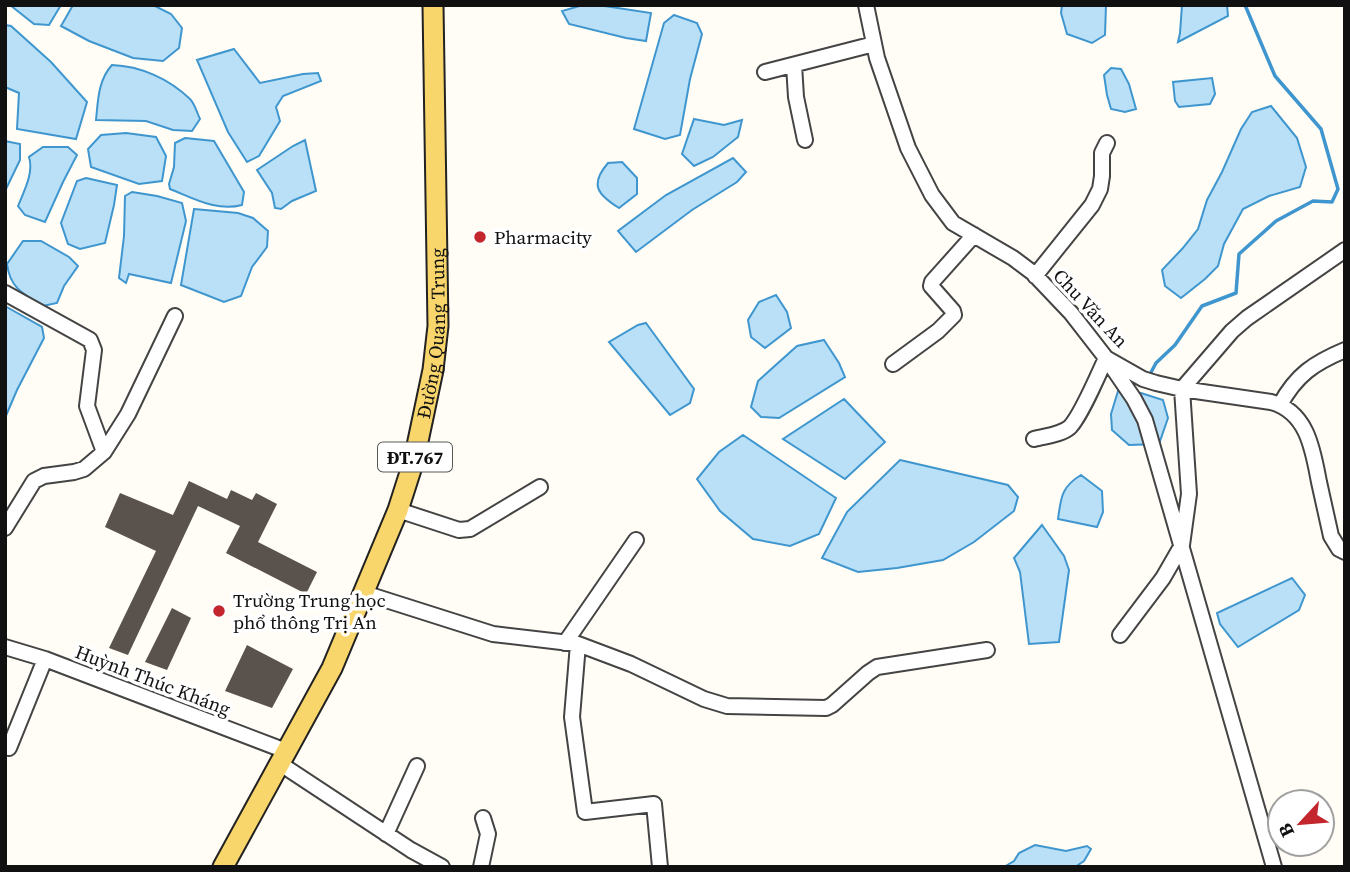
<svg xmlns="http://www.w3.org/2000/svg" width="1350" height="872" font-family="'Source Serif 4',serif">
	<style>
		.water { fill: #b9e0f7; stroke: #3f96cf; stroke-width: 2 }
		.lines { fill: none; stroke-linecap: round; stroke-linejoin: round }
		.stream { stroke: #3f96cf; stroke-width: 3.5 }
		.building { fill: #5a524d }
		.minor-casing { stroke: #444; stroke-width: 18 }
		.major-casing { stroke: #222; stroke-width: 23 }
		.minor { stroke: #fff; stroke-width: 14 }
		.major { stroke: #f9d66b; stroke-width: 19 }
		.poi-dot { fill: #c4262e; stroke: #fff; stroke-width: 2.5 }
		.labels { text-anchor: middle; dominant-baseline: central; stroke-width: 7; stroke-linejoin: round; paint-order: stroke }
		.shield { fill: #fff; stroke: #585858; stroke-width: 2 }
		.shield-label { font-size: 18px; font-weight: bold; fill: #111 }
		.poi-label { font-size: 19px; fill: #111; stroke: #fff; text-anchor: start }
		.street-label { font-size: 19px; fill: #111; stroke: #fff }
	</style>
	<rect width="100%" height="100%" fill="#fffdf5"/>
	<!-- water -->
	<path class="water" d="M 10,5 L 61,5 L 49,25 L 34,24 Z
		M 73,5 L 153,5 L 171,14 L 182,28 L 179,48 L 163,61 L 133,58 L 89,41 L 61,26 Z
		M 583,5 L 598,5 L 651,13 L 646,41 L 626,38 L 569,24 L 562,11 Z
		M 1062,5 L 1106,5 L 1105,35 L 1092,43 L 1067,34 L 1061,13 Z
		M 1182,5 L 1227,5 L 1228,16 L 1178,42 L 1180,33 Z
		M 674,15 L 697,23 L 702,34 L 690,79 L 680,135 L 665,139 L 634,129 L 664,23 Z
		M 5,25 L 11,26 L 51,62 L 87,102 L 76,139 L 17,129 L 19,93 L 5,87 Z
		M 234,49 L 260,83 L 303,74 L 318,73 L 321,81 L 283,96 L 276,107 L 280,121 L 259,156 L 247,162 L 228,132 L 197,60 Z
		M 112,65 C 141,66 169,79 190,99 C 195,104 197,113 200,119 L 192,131 L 173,130 L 146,121 L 96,120 C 98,101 98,80 112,65 Z
		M 1111,68 L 1121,69 L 1129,84 L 1136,109 L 1125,112 L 1111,109 L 1107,95 L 1104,75 Z
		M 1212,78 L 1215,94 L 1210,104 L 1179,107 L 1175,101 L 1173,82 Z
		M 1271,106 L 1297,138 L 1306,167 L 1300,187 L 1269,196 L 1243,209 L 1224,244 L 1218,266 L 1205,279 L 1181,298 L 1165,286 L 1162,270 L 1182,249 L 1198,229 L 1207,200 L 1222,172 L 1241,129 L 1252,112 Z
		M 694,119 L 724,125 L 742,120 L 738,137 L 713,157 L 694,166 L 682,154 Z
		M 126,133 L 156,137 L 166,156 L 162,181 L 139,184 L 91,167 L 88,149 L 101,135 Z
		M 185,138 L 214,141 L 244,192 L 242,205 C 217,212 193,198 170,189 L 169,184 L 174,167 L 175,143 Z
		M 305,140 L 316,191 L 292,201 L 281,209 L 275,208 L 272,193 L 257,170 L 293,146 Z
		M 5,141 L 20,144 L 20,160 L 5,191 Z
		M 43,147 L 68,147 L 77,155 L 63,182 L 45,222 L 25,215 L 18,206 C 24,191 34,173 29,157 Z
		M 733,158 L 746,172 L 737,182 L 692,210 L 636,252 L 618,231 L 666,195 Z
		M 622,162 L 637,178 L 637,194 L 619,208 C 598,195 589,185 608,163 Z
		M 86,178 L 117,185 L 114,205 L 105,243 L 80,249 L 68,244 L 61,223 L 77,181 Z
		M 132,192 L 157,196 L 182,203 L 186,221 L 171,283 L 129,274 L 126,283 L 119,278 L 124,236 L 125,196 Z
		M 194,209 L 238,213 L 253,218 L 268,231 L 267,247 L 252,267 L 241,296 L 224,302 L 181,285 Z
		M 23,241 L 41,241 L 69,257 L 78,266 L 64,286 L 57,303 L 43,306 C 23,294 10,288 7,264 Z
		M 776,295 L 787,312 L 791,328 L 765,348 L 751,337 L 748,320 L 759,302 Z
		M 5,306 L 42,327 L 44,338 L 17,390 L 5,418 Z
		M 646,323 L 694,389 L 690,403 L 670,415 L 609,342 L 638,325 Z
		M 824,340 L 839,363 L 845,377 L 779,418 L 761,417 L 751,407 L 758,381 L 797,346 Z
		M 1118,391 L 1141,393 L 1163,400 L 1168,418 L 1159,444 L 1129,445 L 1112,430 L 1111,414 Z
		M 844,399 L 885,442 L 845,479 L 783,439 Z
		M 743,435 L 836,498 L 819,534 L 790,546 L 753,539 L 720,511 L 697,479 L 719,452 Z
		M 900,460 L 1008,485 L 1018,497 L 1014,511 L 974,542 L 943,560 L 897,568 L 858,572 L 822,558 L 847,512 Z
		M 1081,475 L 1102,491 L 1103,512 L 1097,527 L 1058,519 C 1061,498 1061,487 1081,475 Z
		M 1042,525 L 1064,556 L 1069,570 L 1059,642 L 1029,644 L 1020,572 L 1014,558 Z
		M 1292,578 L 1305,595 L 1299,610 L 1238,647 L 1220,624 L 1217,613 Z
		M 1035,845 L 1066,851 L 1087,846 L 1091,849 L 1084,861 L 1075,867 L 1004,867 L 1014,861 L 1019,853 Z"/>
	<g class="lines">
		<!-- stream -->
		<path class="stream" d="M 1148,378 L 1156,363 L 1175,345 L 1202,306 L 1236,293 L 1239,254 L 1276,221 L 1313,201 L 1332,202 L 1338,189 L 1321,129 L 1275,76 L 1245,5"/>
	</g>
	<!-- building -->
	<path class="building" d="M 189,481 L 227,499 L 231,490 L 252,500 L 256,493 L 277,504 L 258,542 L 317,572 L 306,594 L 226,553 L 240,526 L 198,506 L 128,655 L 109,648 L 156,551 L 105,527 L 120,493 L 173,515 Z
		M 172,608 L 191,618 L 167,670 L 145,662 Z
		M 247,645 L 293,669 L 272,708 L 225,691 Z"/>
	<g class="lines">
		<defs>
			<path id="minor" d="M 866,5 L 877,58 L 908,148 L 932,195 L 953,223 L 1013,258 L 1033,273 L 1071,313 L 1106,358 L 1143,379 L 1156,383 L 1182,389 L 1271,402 C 1308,412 1313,451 1319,482 C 1323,500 1327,518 1331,536 L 1339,549 L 1345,552
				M 794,65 L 796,97 L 805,140
				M 765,72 L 874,44
				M 1035,276 L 1092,205 L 1100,189 L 1102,176 L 1102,153 L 1107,143
				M 5,293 L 90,340 L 94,350 L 87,406 L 104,452
				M 893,364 L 938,331 L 954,315 L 953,311 L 931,286 L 932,282 L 974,235
				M 1280,405 C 1296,375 1314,363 1345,350
				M 1034,439 C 1045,436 1061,435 1070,427 C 1082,414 1098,375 1106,358 L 1134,399 L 1145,420 L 1274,867
				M 398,510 L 459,530 L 470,529 L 540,487
				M 5,528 L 34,481 L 44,476 L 74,472 L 84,469 L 104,452 L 128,414 L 175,316
				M 364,593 L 493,634 L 578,644 L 631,664 L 704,699 L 727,706 L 826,708 L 832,705 L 868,673 L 877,667 L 987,650
				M 1120,635 L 1163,578 L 1182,545 L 1189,494 L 1182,389 L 1232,331 L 1247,318 L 1345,250
				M 565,643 L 636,540
				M 578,644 L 572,717 L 585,812 L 654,804 L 660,867
				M 5,647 L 45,659 L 286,751
				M 9,748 L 45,659
				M 279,763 L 411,850 L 442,867
				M 386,834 L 417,766
				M 481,867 L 488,834 L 483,818"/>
			<g id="major">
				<path id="s1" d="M 223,867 L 332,668 L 398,510 L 414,460 L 433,370 L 438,326 L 433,5"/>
			</g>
		</defs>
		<!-- minor casing -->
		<use href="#minor" class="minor-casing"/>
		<!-- major casing -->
		<use href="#major" class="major-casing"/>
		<!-- minor -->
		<use href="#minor" class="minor"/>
		<!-- major -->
		<use href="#major" class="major"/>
	</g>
	<!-- markers -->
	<g class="poi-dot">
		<circle cx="480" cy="237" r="7"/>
		<circle cx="219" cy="611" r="7"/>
	</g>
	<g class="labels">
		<!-- shield labels -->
		<rect class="shield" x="378" y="442.5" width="74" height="29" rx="5"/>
		<g class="shield-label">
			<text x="415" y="457">ĐT.767</text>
		</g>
		<!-- poi labels -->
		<g class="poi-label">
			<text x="494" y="237">Pharmacity</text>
			<text x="233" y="600">Trường Trung học<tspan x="233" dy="22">phổ thông Trị An</tspan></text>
		</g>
		<!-- street labels -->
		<g class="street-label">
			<text transform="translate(1091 308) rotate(47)">Chu Văn An</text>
			<text stroke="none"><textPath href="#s1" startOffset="579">Đường Quang Trung</textPath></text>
			<text transform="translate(153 680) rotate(21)">Huỳnh Thúc Kháng</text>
		</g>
	</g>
	<!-- border -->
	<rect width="1350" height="872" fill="none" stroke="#111111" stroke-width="14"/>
	<!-- north arrow -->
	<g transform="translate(1301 823) rotate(244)"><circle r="33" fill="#ffffff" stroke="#a0a0a0" stroke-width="2"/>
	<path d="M0-5L12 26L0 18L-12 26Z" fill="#c4262e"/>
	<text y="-10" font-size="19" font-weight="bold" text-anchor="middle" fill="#111111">B</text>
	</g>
</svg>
